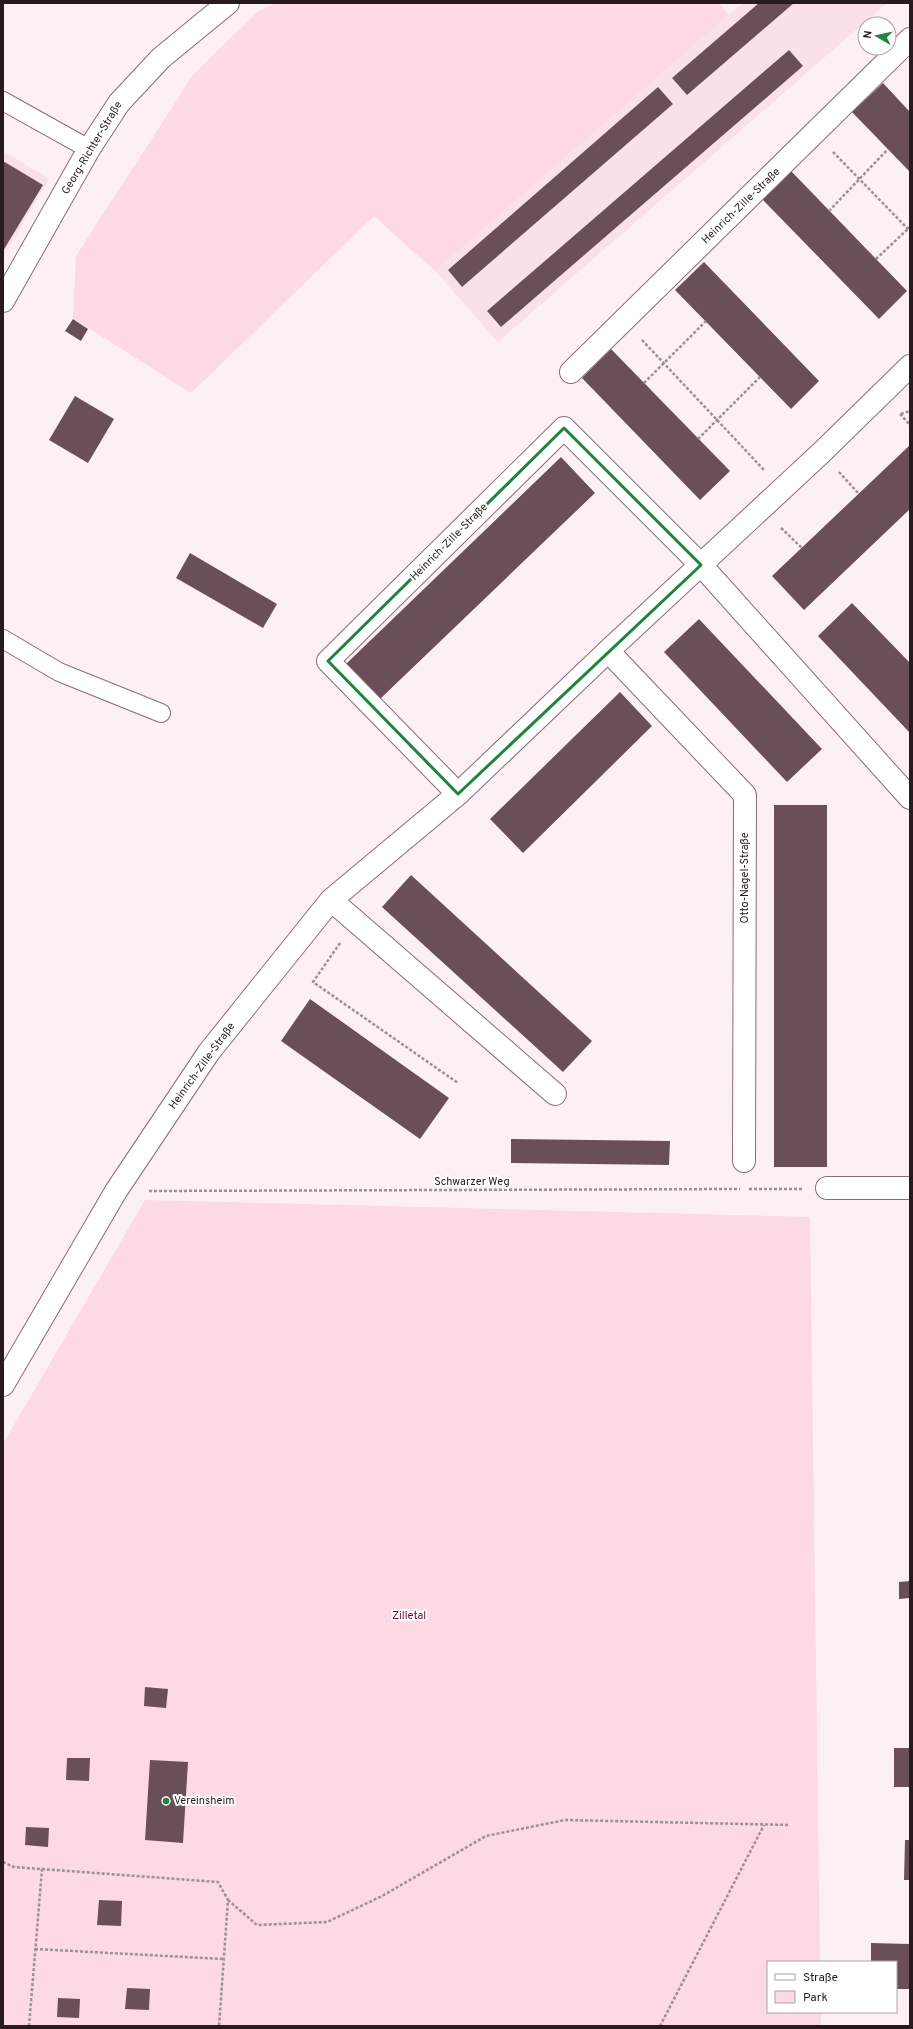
<svg xmlns="http://www.w3.org/2000/svg" width="913" height="2029" font-family="Overpass,sans-serif">
	<style>
		.built { fill: #fae1e8 }
		.green { fill: #fcd9e3 }
		.building { fill: #6b4f58 }
		.lines { fill: none; stroke-linecap: round; stroke-linejoin: round }
		.service-casing { stroke: #8a6c76; stroke-width: 20 }
		.minor-casing { stroke: #8a6c76; stroke-width: 24 }
		.path { stroke: #9c9094; stroke-width: 2.5; stroke-dasharray: 3 2; stroke-linecap: butt }
		.service { stroke: #fff; stroke-width: 18 }
		.minor { stroke: #fff; stroke-width: 22 }
		.marked { fill: none; stroke: #1e853a; stroke-width: 3; stroke-linejoin: round }
		.poi-dot { fill: #1e853a; stroke: #fff; stroke-width: 1.5 }
		.labels { text-anchor: middle; dominant-baseline: central; stroke-width: 4; stroke-linejoin: round; paint-order: stroke }
		.street-label { font-size: 11px; fill: #271b1f; stroke: #fff }
		.park-label { font-size: 11px; fill: #6f033b; stroke: #fff }
		.poi-label { font-size: 11px; fill: #271b1f; stroke: #fff; text-anchor: start }
	</style>
	<rect width="100%" height="100%" fill="#fdf0f4"/>
	<!-- built -->
	<path class="built" d="M 743,3 L 887,3 L 498,342 L 435,271 Z
		M 3,151 L 49,179 L 3,258 Z"/>
	<!-- green -->
	<path class="green" d="M 276,3 L 719,3 L 729,15 L 435,271 L 374,216 L 191,393 L 73,318 L 76,256 L 193,75 L 257,12 Z
		M 145,1200 L 810,1217 L 820,1962 L 768,1962 L 768,2012 L 821,2012 L 821,2026 L 3,2026 L 3,1444 Z"/>
	<!-- building -->
	<path class="building" d="M 759,3 L 794,3 L 687,95 L 672,78 Z
		M 789,50 L 803,66 L 501,327 L 487,311 Z
		M 883,83 L 910,112 L 910,172 L 852,112 Z
		M 658,87 L 673,104 L 462,287 L 448,270 Z
		M 3,161 L 43,185 L 3,251 Z
		M 791,171 L 907,291 L 879,319 L 762,199 Z
		M 704,262 L 819,381 L 791,409 L 675,290 Z
		M 73,319 L 88,329 L 81,341 L 65,331 Z
		M 611,349 L 730,471 L 700,500 L 582,378 Z
		M 75,396 L 114,419 L 88,463 L 49,440 Z
		M 910,445 L 910,509 L 804,610 L 772,576 Z
		M 561,457 L 595,493 L 380,699 L 346,664 Z
		M 190,553 L 277,604 L 263,628 L 176,578 Z
		M 852,603 L 910,663 L 910,733 L 818,636 Z
		M 699,619 L 822,749 L 787,782 L 664,652 Z
		M 620,692 L 652,726 L 523,853 L 490,819 Z
		M 774,805 L 827,805 L 827,1167 L 774,1167 Z
		M 411,875 L 592,1041 L 563,1072 L 382,907 Z
		M 310,999 L 449,1098 L 420,1139 L 281,1041 Z
		M 511,1139 L 670,1141 L 669,1165 L 511,1163 Z
		M 910,1581 L 910,1598 L 899,1599 L 899,1582 Z
		M 145,1687 L 168,1689 L 166,1708 L 144,1706 Z
		M 894,1748 L 910,1748 L 910,1787 L 894,1787 Z
		M 67,1758 L 90,1758 L 89,1781 L 66,1780 Z
		M 150,1760 L 188,1762 L 183,1843 L 145,1840 Z
		M 26,1827 L 49,1828 L 48,1847 L 25,1845 Z
		M 905,1840 L 910,1840 L 910,1880 L 904,1880 Z
		M 99,1900 L 122,1901 L 121,1926 L 97,1925 Z
		M 871,1943 L 910,1944 L 910,1989 L 896,1989 L 896,1962 L 871,1962 Z
		M 127,1988 L 150,1989 L 149,2010 L 125,2009 Z
		M 58,1998 L 80,1999 L 79,2018 L 57,2017 Z"/>
	<g class="lines">
		<defs>
			<path id="service" d="M 3,101 L 89,149
				M 3,639 L 59,672 L 161,713"/>
			<path id="minor" d="M 3,301 L 89,149 L 119,103 L 161,58 L 228,3
				M 571,372 L 910,39
				M 608,651 L 745,795 L 744,1161
				M 458,794 L 328,661 L 564,428 L 701,565 L 910,798
				M 331,900 L 555,1094
				M 827,1188 L 910,1188
				M 3,1385 L 116,1191 L 209,1052 L 331,900 L 458,794 L 608,651 L 821,453 L 910,366"/>
		</defs>
		<!-- service casing -->
		<use href="#service" class="service-casing"/>
		<!-- minor casing -->
		<use href="#minor" class="minor-casing"/>
		<!-- path -->
		<path class="path" d="M 833,152 L 910,231
			M 829,211 L 888,149
			M 876,259 L 910,227
			M 642,340 L 764,470
			M 644,383 L 706,321
			M 900,414 L 910,425
			M 901,414 L 910,411
			M 698,439 L 760,377
			M 839,472 L 859,494
			M 781,528 L 802,548
			M 340,943 L 313,982 L 458,1083
			M 749,1189 L 802,1189
			M 149,1191 L 740,1189
			M 3,1862 L 14,1867 L 218,1882 L 228,1900 L 219,2026
			M 228,1900 L 257,1925 L 327,1922 L 382,1896 L 486,1836 L 565,1820 L 790,1825
			M 35,1949 L 223,1959
			M 29,2026 L 42,1869
			M 660,2026 L 764,1825"/>
		<!-- service -->
		<use href="#service" class="service"/>
		<!-- minor -->
		<use href="#minor" class="minor"/>
	</g>
	<!-- marked area -->
	<path class="marked" d="M 564,428 L 701,565 L 458,794 L 328,661 Z"/>
	<!-- markers -->
	<circle class="poi-dot" cx="166" cy="1801" r="4"/>
	<g class="labels">
		<!-- street labels -->
		<g class="street-label">
			<text transform="translate(92 148) rotate(-59)">Georg-Richter-Straße</text>
			<text transform="translate(741 206) rotate(-44)">Heinrich-Zille-Straße</text>
			<text transform="translate(449 542) rotate(-45)">Heinrich-Zille-Straße</text>
			<text transform="translate(745 878) rotate(-90)">Otto-Nagel-Straße</text>
			<text transform="translate(202 1066) rotate(-54)">Heinrich-Zille-Straße</text>
			<text x="472" y="1182">Schwarzer Weg</text>
		</g>
		<!-- park labels -->
		<g class="park-label">
			<text x="409" y="1616">Zilletal</text>
		</g>
		<!-- poi labels -->
		<g class="poi-label">
			<text x="174" y="1801">Vereinsheim</text>
		</g>
	</g>
	<!-- border -->
	<rect width="913" height="2029" fill="none" stroke="#271b1f" stroke-width="8"/>
	<!-- legend -->
	<rect x="767" y="1961" width="130" height="52" fill="#ffffff" stroke="#a9a4a5"/>
	<rect x="775" y="1974" width="20" height="6" fill="#ffffff" stroke="#a9a4a5"/>
	<text x="803" y="1981" font-size="12" fill="#271b1f">Straße</text>
	<rect x="775" y="1991" width="20" height="12" fill="#fcd9e3" stroke="#a9a4a5"/>
	<text x="803" y="2001" font-size="12" fill="#271b1f">Park</text>
	<!-- north arrow -->
	<g transform="translate(877 36) rotate(279)"><circle r="19" fill="#ffffff" stroke="#a9a4a5"/>
	<path d="M0-3L7 15L0 10L-7 15Z" fill="#1e853a"/>
	<text y="-6" font-size="11" font-weight="bold" text-anchor="middle" fill="#271b1f">N</text>
	</g>
</svg>
